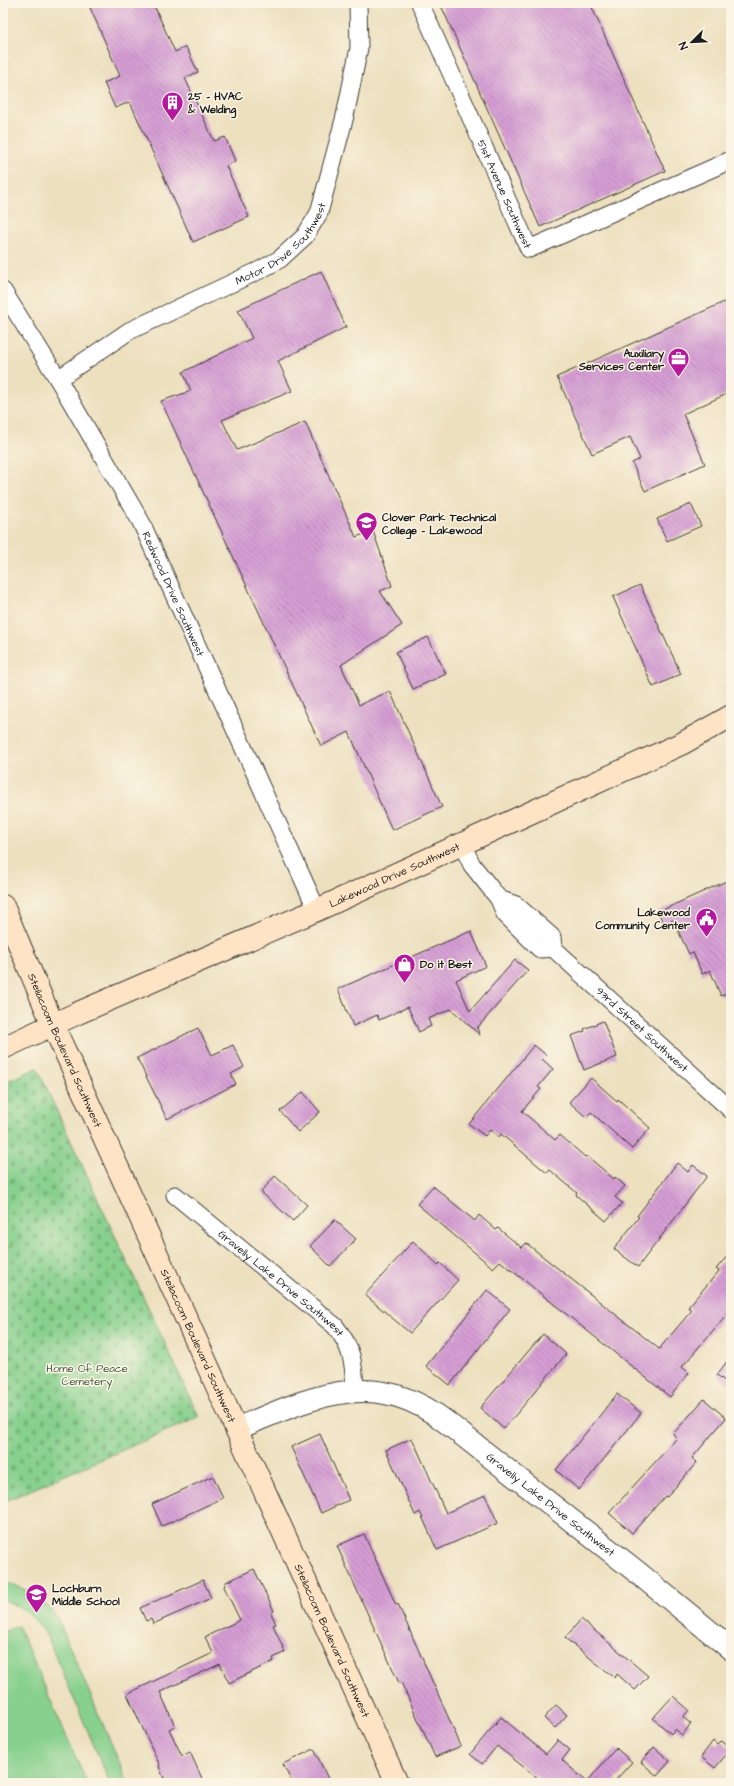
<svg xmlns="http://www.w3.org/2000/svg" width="734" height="1786" font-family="'Architects Daughter',sans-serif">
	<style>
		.cemetery { fill: url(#cemetery-stones); stroke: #527654 }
		.pitch { fill: #87d08d; stroke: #527654 }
		.building { fill: url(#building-back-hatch) }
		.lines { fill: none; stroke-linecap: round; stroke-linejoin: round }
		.minor-casing { stroke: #3b3934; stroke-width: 19 }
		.tertiary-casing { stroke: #3b3934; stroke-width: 24 }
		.secondary-casing { stroke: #3b3934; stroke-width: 24 }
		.minor { stroke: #fff; stroke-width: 17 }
		.tertiary { stroke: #fff; stroke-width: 22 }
		.secondary { stroke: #fee4c5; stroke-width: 22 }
		.labels { text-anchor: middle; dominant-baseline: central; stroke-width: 3; stroke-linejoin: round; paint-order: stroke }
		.poi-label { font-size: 11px; font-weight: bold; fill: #1c1c1c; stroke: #fcf5e5; text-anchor: start }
		.street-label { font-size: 11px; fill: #1c1c1c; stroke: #fcf5e5 }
		.park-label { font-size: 11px; fill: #415b44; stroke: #fcf5e5 }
	</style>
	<defs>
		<pattern id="cemetery-stones" width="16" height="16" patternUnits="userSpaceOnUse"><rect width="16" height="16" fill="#87d08d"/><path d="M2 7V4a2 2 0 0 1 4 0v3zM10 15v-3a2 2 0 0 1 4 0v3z" fill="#74b279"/></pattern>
		<pattern id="building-back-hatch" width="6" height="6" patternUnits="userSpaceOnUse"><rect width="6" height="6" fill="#d59ed4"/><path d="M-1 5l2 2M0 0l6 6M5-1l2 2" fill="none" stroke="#ac80ab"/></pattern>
	</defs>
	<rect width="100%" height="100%" fill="#fcf5e5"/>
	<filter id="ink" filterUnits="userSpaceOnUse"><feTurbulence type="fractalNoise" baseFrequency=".025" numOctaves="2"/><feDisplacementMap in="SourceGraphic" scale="8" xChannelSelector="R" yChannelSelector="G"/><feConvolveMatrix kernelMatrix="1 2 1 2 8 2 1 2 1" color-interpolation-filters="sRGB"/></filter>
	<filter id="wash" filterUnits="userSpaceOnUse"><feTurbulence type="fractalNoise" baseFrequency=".012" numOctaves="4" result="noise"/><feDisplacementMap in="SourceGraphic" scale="16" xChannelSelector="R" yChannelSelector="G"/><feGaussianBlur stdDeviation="0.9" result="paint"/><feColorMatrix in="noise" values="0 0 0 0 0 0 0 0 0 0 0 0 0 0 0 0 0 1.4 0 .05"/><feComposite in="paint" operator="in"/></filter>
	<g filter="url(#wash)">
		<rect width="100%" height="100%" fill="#ede0bf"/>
		<!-- cemetery -->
		<path class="cemetery" d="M 37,1068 L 199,1417 L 3,1502 L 3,1083 Z"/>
		<!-- pitch -->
		<path class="pitch" d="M 3,1582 C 26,1587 42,1598 57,1617 L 128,1783 L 110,1783 L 47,1636 C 36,1618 23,1606 3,1600 Z
			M 18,1626 L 87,1783 L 3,1783 L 3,1632 Z"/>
		<g id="blocks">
			<!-- building -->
			<path class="building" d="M 88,3 L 153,3 L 175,52 L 186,47 L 198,72 L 185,78 L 214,141 L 225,137 L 235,161 L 226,166 L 249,217 L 193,242 L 130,102 L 115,108 L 104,83 L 120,76 Z
				M 440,3 L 590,3 L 665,171 L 540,227 Z
				M 321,271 L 346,327 L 278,361 L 292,391 L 222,420 L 237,450 L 305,422 L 356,537 L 373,531 L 392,586 L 380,591 L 402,625 L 341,665 L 359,705 L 390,691 L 442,807 L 392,830 L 349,732 L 321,746 L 161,401 L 191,391 L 183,372 L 252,338 L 238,310 Z
				M 731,299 L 731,392 L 683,414 L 705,464 L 645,491 L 632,463 L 640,459 L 630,437 L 592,454 L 557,377 Z
				M 691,504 L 701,526 L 667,541 L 657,519 Z
				M 640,585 L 681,674 L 653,687 L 613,597 Z
				M 428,637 L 446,674 L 413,689 L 396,652 Z
				M 731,879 L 731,991 L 721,996 L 710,970 L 702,974 L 693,952 L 689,954 L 673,920 L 664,924 L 658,912 Z
				M 471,931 L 486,966 L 456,980 L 470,1011 L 515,960 L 528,970 L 477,1028 L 480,1035 L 451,1009 L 428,1019 L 431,1026 L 419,1032 L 408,1007 L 379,1020 L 377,1015 L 353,1026 L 338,989 Z
				M 603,1021 L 617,1057 L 584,1070 L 571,1036 L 585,1031 L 584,1029 Z
				M 198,1028 L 212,1055 L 233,1045 L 244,1067 L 231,1074 L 236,1084 L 167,1119 L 137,1058 Z
				M 534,1045 L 546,1055 L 542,1059 L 553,1069 L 538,1087 L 541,1089 L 522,1111 L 555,1140 L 560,1135 L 585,1157 L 587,1156 L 614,1179 L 615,1177 L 625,1186 L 615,1197 L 622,1203 L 606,1221 L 576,1195 L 577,1193 L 550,1170 L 547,1173 L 501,1134 L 499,1137 L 490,1130 L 485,1136 L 469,1124 Z
				M 591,1078 L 617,1101 L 618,1099 L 650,1128 L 632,1149 L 591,1112 L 586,1117 L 569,1102 Z
				M 303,1092 L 320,1112 L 298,1132 L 280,1111 Z
				M 677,1163 L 688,1172 L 693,1165 L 707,1176 L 638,1267 L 614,1249 L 639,1217 L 637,1216 Z
				M 275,1176 L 307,1205 L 293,1221 L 261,1192 Z
				M 433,1186 L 475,1221 L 479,1215 L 496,1230 L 498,1228 L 522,1248 L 526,1243 L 659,1349 L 692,1310 L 688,1307 L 719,1271 L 716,1269 L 731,1252 L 731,1309 L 682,1367 L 689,1373 L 670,1397 L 500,1261 L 493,1268 L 417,1204 Z
				M 335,1220 L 356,1239 L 330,1266 L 310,1246 Z
				M 413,1241 L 438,1265 L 440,1263 L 458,1280 L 410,1333 L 365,1295 Z
				M 487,1290 L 510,1309 L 450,1385 L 426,1366 Z
				M 543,1334 L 566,1354 L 504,1429 L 480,1408 Z
				M 731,1356 L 731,1386 L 717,1375 Z
				M 617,1394 L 641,1413 L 579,1490 L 556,1470 Z
				M 704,1399 L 726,1418 L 692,1458 L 697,1462 L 667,1497 L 665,1496 L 632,1533 L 609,1513 L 677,1438 L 673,1434 Z
				M 320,1434 L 349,1500 L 321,1513 L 291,1447 Z
				M 412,1438 L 446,1513 L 485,1495 L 498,1523 L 437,1550 L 420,1512 L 415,1515 L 386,1450 Z
				M 213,1476 L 223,1498 L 162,1526 L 152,1504 Z
				M 364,1534 L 396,1605 L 398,1604 L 461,1746 L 435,1757 L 401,1682 L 399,1683 L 337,1546 Z
				M 254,1569 L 274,1611 L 271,1613 L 276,1624 L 273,1625 L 285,1652 L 273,1658 L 274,1661 L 229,1683 L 220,1664 L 160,1692 L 175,1726 L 169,1729 L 182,1756 L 190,1752 L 204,1783 L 166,1783 L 159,1767 L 160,1766 L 127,1694 L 213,1653 L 205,1637 L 240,1620 L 224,1587 L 226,1582 Z
				M 203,1580 L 211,1598 L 153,1624 L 151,1619 L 146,1621 L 140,1608 Z
				M 581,1619 L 648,1676 L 635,1690 L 617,1674 L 615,1678 L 565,1638 Z
				M 673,1696 L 689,1710 L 683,1717 L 691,1724 L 682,1735 L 675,1729 L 671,1734 L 653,1718 Z
				M 556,1705 L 567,1715 L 555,1728 L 544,1718 Z
				M 501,1717 L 546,1754 L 558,1740 L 570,1750 L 562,1760 L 587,1782 L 616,1748 L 632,1762 L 613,1783 L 544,1783 L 497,1746 L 482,1764 L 470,1754 Z
				M 713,1741 L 718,1745 L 722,1741 L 731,1749 L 715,1768 L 701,1757 Z
				M 654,1747 L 670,1761 L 657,1776 L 641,1762 Z
				M 314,1749 L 330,1783 L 292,1783 L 283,1764 Z"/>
		</g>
	</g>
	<g filter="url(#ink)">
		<use href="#blocks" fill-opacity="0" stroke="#3b3934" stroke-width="1"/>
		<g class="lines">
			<defs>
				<g id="minor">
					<path id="s1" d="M 420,3 L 529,249 L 731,160"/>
					<path id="s2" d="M 3,291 L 58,379 L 141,522 L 317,910"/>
					<path id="s3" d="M 58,379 L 129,331 L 260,270 L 280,259 L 305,236 L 319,213 L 345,116 L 359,48 L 358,3"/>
					<path d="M 462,844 L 472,865 L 499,899 L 505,914 L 540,949 L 553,948"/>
					<path id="s4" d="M 499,899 L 516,905 L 552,937 L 553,948 L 731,1110"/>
					<path id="s5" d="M 175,1195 L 335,1326 C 352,1347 354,1363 355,1390"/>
				</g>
				<g id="tertiary">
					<path id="s6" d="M 236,1429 C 311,1398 373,1365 446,1422 L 637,1572 L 731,1649"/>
				</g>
				<g id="secondary">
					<path id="s7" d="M 3,906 L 53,1025 L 397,1783"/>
					<path id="s8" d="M 3,1048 L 78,1013 L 317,910 L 462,844 L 683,743 L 731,716"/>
				</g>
			</defs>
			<!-- minor casing -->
			<use href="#minor" class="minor-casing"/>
			<!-- tertiary casing -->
			<use href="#tertiary" class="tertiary-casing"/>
			<!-- secondary casing -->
			<use href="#secondary" class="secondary-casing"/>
			<!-- minor -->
			<use href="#minor" class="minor"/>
			<!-- tertiary -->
			<use href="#tertiary" class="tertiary"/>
			<!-- secondary -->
			<use href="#secondary" class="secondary"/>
		</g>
	</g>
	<!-- icons -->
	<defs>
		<symbol id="building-pin" viewBox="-11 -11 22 30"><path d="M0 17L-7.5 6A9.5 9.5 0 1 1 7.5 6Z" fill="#b5179e" stroke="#fcf5e5"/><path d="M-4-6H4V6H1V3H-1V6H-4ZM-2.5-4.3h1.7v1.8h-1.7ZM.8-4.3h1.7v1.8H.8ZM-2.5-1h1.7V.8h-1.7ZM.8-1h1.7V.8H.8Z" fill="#fff"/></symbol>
		<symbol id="office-pin" viewBox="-11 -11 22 30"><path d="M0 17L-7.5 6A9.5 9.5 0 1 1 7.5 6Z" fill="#b5179e" stroke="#fcf5e5"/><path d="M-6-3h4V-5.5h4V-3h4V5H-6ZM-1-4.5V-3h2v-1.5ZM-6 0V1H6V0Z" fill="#fff"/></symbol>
		<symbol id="university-pin" viewBox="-11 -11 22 30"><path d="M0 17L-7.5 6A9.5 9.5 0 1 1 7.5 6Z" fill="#b5179e" stroke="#fcf5e5"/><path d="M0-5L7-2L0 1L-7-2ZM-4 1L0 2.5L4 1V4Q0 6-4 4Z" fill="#fff"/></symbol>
		<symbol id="civic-pin" viewBox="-11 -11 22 30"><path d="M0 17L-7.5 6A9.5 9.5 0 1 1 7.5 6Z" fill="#b5179e" stroke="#fcf5e5"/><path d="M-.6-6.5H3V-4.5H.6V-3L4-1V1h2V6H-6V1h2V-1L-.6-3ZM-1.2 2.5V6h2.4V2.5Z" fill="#fff"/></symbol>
		<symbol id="shop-pin" viewBox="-11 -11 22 30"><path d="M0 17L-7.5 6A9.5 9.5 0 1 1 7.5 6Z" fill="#b5179e" stroke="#fcf5e5"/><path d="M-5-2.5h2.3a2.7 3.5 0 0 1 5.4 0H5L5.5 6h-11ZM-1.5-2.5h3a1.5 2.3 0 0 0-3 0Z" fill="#fff"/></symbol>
		<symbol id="school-pin" viewBox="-11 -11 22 30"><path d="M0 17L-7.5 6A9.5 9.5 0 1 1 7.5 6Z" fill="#b5179e" stroke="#fcf5e5"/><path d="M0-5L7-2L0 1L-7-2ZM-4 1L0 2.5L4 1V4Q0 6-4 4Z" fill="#fff"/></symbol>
	</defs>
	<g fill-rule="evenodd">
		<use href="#building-pin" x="160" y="90" width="25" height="34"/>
		<use href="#office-pin" x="666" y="346" width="25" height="34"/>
		<use href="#university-pin" x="354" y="510" width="25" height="34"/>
		<use href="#civic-pin" x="694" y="906" width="25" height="34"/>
		<use href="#shop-pin" x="392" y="952" width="25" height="34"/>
		<use href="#school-pin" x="24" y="1582" width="25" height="34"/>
	</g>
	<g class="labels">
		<!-- poi labels -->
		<g class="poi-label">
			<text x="188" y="96">25 - HVAC<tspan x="188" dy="13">&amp; Welding</tspan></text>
			<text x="664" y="353" text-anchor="end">Auxiliary<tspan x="664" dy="13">Services Center</tspan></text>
			<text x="382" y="517">Clover Park Technical<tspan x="382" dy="13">College - Lakewood</tspan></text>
			<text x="690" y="912" text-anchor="end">Lakewood<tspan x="690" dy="13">Community Center</tspan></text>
			<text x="420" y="964">Do it Best</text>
			<text x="52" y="1588">Lochburn<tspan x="52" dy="13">Middle School</tspan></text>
		</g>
		<!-- street labels -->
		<g class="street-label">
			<text stroke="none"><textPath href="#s1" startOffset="209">51st Avenue Southwest</textPath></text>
			<text stroke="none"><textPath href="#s3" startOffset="264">Motor Drive Southwest</textPath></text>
			<text stroke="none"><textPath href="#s2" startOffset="348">Redwood Drive Southwest</textPath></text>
			<text stroke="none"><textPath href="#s8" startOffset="428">Lakewood Drive Southwest</textPath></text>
			<text stroke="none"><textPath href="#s4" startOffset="198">93rd Street Southwest</textPath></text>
			<text stroke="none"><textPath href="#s7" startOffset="157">Steilacoom Boulevard Southwest</textPath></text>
			<text stroke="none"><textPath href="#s5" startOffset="138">Gravelly Lake Drive Southwest</textPath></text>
			<text stroke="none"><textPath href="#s7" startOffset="481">Steilacoom Boulevard Southwest</textPath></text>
			<text stroke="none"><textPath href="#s6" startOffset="357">Gravelly Lake Drive Southwest</textPath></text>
			<text stroke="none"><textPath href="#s7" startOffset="805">Steilacoom Boulevard Southwest</textPath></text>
		</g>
		<!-- park labels -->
		<g class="park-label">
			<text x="87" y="1368">Home Of Peace<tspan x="87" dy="13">Cemetery</tspan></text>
		</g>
	</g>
	<!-- margin -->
	<rect width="734" height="1786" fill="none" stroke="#fcf5e5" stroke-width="16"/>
	<!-- north arrow -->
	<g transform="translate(692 42) rotate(246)" stroke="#fcf5e5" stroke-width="3" paint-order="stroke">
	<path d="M0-3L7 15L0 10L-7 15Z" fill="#1c1c1c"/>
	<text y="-6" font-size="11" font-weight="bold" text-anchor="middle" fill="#1c1c1c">N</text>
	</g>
</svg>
